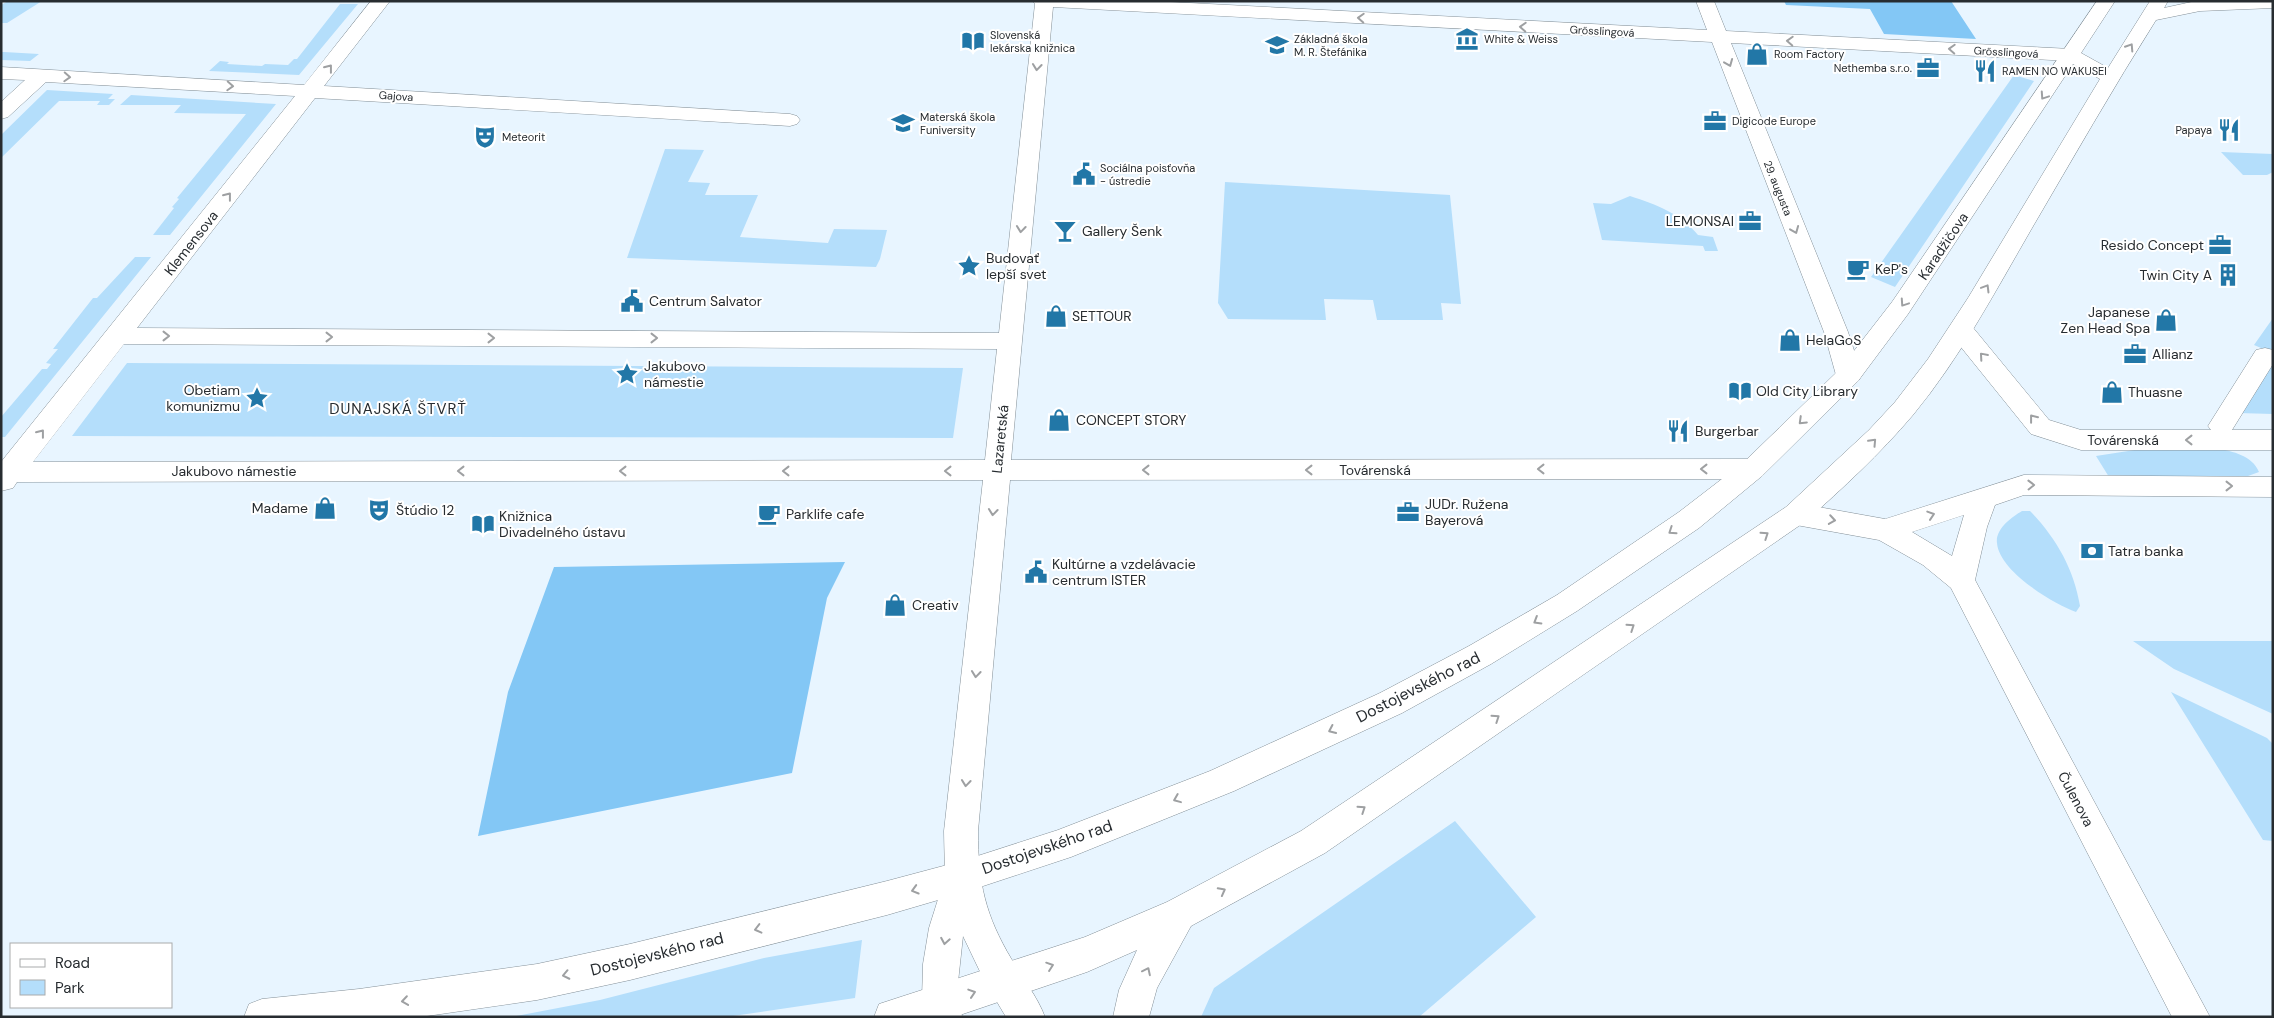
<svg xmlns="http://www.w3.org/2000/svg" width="2274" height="1018" font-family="'DM Sans',sans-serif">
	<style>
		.green { fill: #b4defb }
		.forest { fill: #83c7f5 }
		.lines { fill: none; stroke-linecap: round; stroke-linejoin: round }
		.minor-casing { stroke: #838f97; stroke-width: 1 }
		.major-casing { stroke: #838f97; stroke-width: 1 }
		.minor { fill: #fff; fill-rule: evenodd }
		.major { fill: #fff; fill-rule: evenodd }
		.oneway { stroke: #9ea0a2 }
		.labels { text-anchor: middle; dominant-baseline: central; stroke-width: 4; stroke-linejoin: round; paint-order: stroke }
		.far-street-label { font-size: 11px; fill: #272c30; stroke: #fff }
		.far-poi-label { font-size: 11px; fill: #272c30; stroke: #fff; text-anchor: start }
		.poi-label { font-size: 14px; fill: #272c30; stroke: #fff; text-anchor: start }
		.street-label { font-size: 14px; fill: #272c30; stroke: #fff }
		.neighbourhood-label { font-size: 15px; letter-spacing: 1px; fill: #272c30; stroke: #fff }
		.near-street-label { font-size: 16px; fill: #272c30; stroke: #fff }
	</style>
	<rect width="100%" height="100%" fill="#e8f5ff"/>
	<!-- green -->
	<path class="green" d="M 8,1 L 42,1 L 7,23 L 1,23 L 1,5 Z
		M 340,4 L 358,4 L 299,75 L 209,71 L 220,61 L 229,62 L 227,64 L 262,66 L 265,64 L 288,65 L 294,59 L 297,59 Z
		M 1,52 L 4,52 L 39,54 L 30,61 L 1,60 Z
		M 2014,75 L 2034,81 L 1895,287 L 1871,277 Z
		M 47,90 L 113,94 L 108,99 L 115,99 L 109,105 L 97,105 L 100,101 L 59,101 L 1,158 L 1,135 Z
		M 131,95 L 276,104 L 170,235 L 153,235 L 174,208 L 172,207 L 179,199 L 177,198 L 246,114 L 174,113 L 181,105 L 120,105 Z
		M 665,149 L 704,150 L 688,182 L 710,183 L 705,195 L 758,195 L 740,237 L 828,243 L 834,229 L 887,230 L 880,259 L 876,267 L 627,258 Z
		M 2221,152 L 2273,154 L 2273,172 L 2267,175 L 2243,175 Z
		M 1225,182 L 1450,195 L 1461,304 L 1441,303 L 1443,320 L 1377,320 L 1373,300 L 1324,299 L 1326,320 L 1228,319 L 1218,303 Z
		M 1630,196 C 1657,205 1680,213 1698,235 L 1713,237 L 1718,251 L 1705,251 L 1703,246 L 1602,240 L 1593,203 L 1611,204 Z
		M 135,257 L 151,257 L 5,437 L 1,437 L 1,417 L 42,369 L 47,369 L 51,364 L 46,363 L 58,349 L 53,349 L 93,298 L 97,298 Z
		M 2273,318 L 2273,353 L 2254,345 Z
		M 127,363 L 963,368 L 953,438 L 72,436 Z
		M 2273,363 L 2273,414 L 2238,413 Z
		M 2217,448 C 2233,452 2252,455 2259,472 L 2248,476 L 2109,477 L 2096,456 L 2141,449 Z
		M 2022,511 L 2030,511 C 2056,538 2074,569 2080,606 L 2076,612 C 2052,603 1999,571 1997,543 C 1995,529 2012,517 2022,511 Z
		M 2133,641 L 2273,641 L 2273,714 L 2174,669 Z
		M 2171,692 L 2267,738 L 2273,744 L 2273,841 L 2263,840 Z
		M 1455,821 L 1536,917 L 1419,1017 L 1201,1017 L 1214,988 Z
		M 862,940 L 855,998 L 726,1017 L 511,1017 L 600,1000 L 764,958 Z"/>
	<!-- forest -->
	<path class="forest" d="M 1784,1 L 1951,1 L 1976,39 L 1884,34 L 1870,9 L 1786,5 Z
		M 845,562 L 827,598 L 792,773 L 478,836 L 508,692 L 554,567 Z"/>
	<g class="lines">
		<defs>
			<path id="minor" d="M 371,1 L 390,1 L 324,86 L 790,114 L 797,116 L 800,120 L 797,124 L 790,126 L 315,98 L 137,328 L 999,333 L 1035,4 L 1033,1 L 1151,1 L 1707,30 L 1696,1 L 1714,1 L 1726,31 L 2071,49 L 2078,51 L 2081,55 L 2078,59 L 2071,61 L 1731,43 L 1848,332 L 1862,375 L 1858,381 L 1849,384 L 1840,381 L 1836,375 L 1824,332 L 1712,42 L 1053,7 L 1011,460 L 1753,459 L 1762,462 L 1766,469 L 1762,476 L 1753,479 L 1010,480 L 978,831 C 978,883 985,915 1012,960 C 1023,979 1037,996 1045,1017 L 1006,1017 L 984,980 L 963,936 L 958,982 L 962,1017 L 926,1017 L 922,1000 L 923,964 L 929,928 L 945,877 L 944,831 L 983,480 L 17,482 L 13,488 L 1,491 L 1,462 L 295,96 L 46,82 L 8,117 L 1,119 L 1,102 L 25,80 L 1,79 L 1,67 L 304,85 ZM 124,344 L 997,349 L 985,460 L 33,462 Z
				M 1961,322 L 1970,324 L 2049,420 L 2081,430 L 2211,430 L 2208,426 L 2256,350 L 2265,348 L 2273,350 L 2273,364 L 2232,430 L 2273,430 L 2273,450 L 2081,450 L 2031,434 L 1952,336 L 1949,330 L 1952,324 Z
				M 2024,475 L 2273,477 L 2273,497 L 2024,495 L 1995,505 L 1987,527 L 1975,580 L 2210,1017 L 2172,1017 L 1951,588 L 1923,565 L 1879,540 L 1796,525 L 1786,521 L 1782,514 L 1786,507 L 1796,503 L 1885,519 ZM 1964,515 L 1952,556 L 1912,532 Z"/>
			<path id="major" d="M 2097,1 L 2115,1 L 2081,53 L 2108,68 L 2150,1 L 2168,1 L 2164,8 L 2196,1 L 2273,1 L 2273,8 L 2200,11 L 2156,20 C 2113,88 2073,158 2032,228 C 1995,292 1960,358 1913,415 C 1880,454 1843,488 1806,521 L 1325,853 L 1191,926 L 1157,988 L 1149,1017 L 1113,1017 L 1119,990 L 1137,950 L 1087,972 L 954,1017 L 874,1017 L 879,1004 L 1085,937 L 1167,902 L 1301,831 L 1786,507 L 1869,430 L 1895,402 L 1928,359 L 1968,298 L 2100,79 L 2073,64 L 1908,314 L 1858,381 L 1762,476 L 1699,528 L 1577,611 L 1491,664 L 1402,713 L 1234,791 L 1071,857 L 962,893 L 887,915 L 630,980 L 537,1000 L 420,1017 L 244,1017 L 249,1004 L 262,999 L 359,989 L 537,964 L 630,944 L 887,881 L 962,861 L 1058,830 L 1210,771 L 1380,693 L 1469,646 L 1557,595 L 1679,512 L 1744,462 L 1840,369 L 1892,302 Z"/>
		</defs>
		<!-- minor casing -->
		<use href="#minor" class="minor-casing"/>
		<!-- major casing -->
		<use href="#major" class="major-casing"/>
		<!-- minor -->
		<use href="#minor" class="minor"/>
		<!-- major -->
		<use href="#major" class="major"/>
	</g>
	<!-- one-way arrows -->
	<defs><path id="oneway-chevron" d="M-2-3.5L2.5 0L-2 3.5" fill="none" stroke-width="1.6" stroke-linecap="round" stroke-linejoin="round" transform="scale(1.25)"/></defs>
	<g class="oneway">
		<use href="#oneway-chevron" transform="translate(1361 18) rotate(-177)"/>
		<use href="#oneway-chevron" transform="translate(1523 27) rotate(-177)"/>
		<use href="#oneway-chevron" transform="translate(1790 41) rotate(-177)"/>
		<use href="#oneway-chevron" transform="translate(2130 47) rotate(-57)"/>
		<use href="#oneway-chevron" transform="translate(1952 49) rotate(-177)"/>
		<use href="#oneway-chevron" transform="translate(1729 63) rotate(68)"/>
		<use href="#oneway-chevron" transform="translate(1037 67) rotate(96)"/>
		<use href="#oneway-chevron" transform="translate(329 68) rotate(-52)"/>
		<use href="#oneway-chevron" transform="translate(67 77) rotate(3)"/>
		<use href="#oneway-chevron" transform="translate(230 86) rotate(3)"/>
		<use href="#oneway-chevron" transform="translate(2044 96) rotate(124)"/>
		<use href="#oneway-chevron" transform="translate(228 196) rotate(-52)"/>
		<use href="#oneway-chevron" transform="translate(1021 229) rotate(96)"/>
		<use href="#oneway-chevron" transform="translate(1795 230) rotate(68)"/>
		<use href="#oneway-chevron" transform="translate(1986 288) rotate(-59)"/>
		<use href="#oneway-chevron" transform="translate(1904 303) rotate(124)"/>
		<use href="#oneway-chevron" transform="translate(166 336)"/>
		<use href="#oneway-chevron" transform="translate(329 337)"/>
		<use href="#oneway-chevron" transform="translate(491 338)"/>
		<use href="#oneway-chevron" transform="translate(654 338)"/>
		<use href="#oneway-chevron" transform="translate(1983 356) rotate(-131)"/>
		<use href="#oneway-chevron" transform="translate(2033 418) rotate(-128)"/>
		<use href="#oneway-chevron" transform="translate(1802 421) rotate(136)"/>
		<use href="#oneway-chevron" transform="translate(41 433) rotate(-52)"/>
		<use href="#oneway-chevron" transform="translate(2189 440) rotate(180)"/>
		<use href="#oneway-chevron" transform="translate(1873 442) rotate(-47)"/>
		<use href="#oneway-chevron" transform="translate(1541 469) rotate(180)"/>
		<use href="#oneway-chevron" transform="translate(1704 469) rotate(180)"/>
		<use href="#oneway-chevron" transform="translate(1146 470) rotate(180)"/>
		<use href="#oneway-chevron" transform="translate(1309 470) rotate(180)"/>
		<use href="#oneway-chevron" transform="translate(461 471) rotate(180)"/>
		<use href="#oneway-chevron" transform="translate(623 471) rotate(180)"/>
		<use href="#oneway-chevron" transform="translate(786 471) rotate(180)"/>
		<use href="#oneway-chevron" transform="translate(948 471) rotate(180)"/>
		<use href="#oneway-chevron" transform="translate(2031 485) rotate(-1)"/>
		<use href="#oneway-chevron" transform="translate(2229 486)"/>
		<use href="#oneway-chevron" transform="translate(993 512) rotate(96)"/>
		<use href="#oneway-chevron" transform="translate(1931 515) rotate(-18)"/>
		<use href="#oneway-chevron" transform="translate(1832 520) rotate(9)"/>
		<use href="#oneway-chevron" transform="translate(1672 531) rotate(146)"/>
		<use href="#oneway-chevron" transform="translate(1765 535) rotate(-34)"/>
		<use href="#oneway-chevron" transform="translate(1537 621) rotate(149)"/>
		<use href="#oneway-chevron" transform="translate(1631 627) rotate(-34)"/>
		<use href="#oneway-chevron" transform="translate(976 674) rotate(96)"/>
		<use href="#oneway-chevron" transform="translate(1496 718) rotate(-34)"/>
		<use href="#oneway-chevron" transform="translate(1332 730) rotate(155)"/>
		<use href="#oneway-chevron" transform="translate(966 783) rotate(96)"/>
		<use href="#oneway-chevron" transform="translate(1177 799) rotate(158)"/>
		<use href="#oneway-chevron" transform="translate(1362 809) rotate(-34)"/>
		<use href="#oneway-chevron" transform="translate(915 890) rotate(164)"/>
		<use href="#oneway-chevron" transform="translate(1222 891) rotate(-28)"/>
		<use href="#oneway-chevron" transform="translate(758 929) rotate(166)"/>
		<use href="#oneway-chevron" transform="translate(945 941) rotate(100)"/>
		<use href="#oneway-chevron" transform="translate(1050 966) rotate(-19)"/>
		<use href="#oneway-chevron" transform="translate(1147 971) rotate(-64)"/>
		<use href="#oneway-chevron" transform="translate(566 975) rotate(168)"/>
		<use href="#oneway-chevron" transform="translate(972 993) rotate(-18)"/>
		<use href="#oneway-chevron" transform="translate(405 1001) rotate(172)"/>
	</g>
	<!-- icons -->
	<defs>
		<symbol id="museum-bare" viewBox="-9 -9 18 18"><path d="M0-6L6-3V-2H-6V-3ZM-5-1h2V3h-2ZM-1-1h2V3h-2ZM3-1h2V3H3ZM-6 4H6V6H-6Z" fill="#2277a7" stroke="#fff" stroke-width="2.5" paint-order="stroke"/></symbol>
		<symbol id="library-bare" viewBox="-9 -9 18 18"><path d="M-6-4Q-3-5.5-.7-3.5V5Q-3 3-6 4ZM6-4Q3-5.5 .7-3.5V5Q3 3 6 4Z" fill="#2277a7" stroke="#fff" stroke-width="2.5" paint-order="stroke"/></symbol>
		<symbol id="school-bare" viewBox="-9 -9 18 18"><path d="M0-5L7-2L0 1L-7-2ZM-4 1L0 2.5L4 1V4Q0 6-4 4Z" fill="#2277a7" stroke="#fff" stroke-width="2.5" paint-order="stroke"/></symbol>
		<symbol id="shop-bare" viewBox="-9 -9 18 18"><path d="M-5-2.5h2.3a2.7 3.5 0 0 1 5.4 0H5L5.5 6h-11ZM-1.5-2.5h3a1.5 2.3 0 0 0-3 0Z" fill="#2277a7" stroke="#fff" stroke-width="2.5" paint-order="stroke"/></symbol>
		<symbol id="office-bare" viewBox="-9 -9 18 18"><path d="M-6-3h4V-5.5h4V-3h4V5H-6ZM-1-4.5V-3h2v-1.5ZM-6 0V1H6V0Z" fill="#2277a7" stroke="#fff" stroke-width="2.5" paint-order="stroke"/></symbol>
		<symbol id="restaurant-bare" viewBox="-9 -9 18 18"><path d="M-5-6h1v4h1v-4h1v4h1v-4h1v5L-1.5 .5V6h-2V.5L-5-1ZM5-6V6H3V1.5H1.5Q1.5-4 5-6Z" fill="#2277a7" stroke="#fff" stroke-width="2.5" paint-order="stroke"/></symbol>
		<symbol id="theatre-bare" viewBox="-9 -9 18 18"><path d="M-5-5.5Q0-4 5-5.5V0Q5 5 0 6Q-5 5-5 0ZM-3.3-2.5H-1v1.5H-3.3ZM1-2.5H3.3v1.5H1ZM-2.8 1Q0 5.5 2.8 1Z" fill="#2277a7" stroke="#fff" stroke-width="2.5" paint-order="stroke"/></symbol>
		<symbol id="civic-bare" viewBox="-9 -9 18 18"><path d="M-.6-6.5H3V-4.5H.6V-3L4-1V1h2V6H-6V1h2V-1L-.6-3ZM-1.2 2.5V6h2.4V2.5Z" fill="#2277a7" stroke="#fff" stroke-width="2.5" paint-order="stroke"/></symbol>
		<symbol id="bar-bare" viewBox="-9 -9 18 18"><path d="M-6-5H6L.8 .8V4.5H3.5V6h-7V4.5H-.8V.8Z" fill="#2277a7" stroke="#fff" stroke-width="2.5" paint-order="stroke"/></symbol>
		<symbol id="sight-bare" viewBox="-9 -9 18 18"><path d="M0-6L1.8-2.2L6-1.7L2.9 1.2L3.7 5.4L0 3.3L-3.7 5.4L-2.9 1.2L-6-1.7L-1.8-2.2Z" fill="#2277a7" stroke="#fff" stroke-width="2.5" paint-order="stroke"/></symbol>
		<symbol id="cafe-bare" viewBox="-9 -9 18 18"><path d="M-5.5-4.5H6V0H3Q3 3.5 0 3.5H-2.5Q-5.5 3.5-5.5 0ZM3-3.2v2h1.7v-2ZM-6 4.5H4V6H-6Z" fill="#2277a7" stroke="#fff" stroke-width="2.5" paint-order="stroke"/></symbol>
		<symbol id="building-bare" viewBox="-9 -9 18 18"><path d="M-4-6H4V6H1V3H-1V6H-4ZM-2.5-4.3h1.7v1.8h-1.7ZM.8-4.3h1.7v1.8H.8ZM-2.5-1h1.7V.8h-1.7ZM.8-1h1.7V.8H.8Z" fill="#2277a7" stroke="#fff" stroke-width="2.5" paint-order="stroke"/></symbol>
		<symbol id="bank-bare" viewBox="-9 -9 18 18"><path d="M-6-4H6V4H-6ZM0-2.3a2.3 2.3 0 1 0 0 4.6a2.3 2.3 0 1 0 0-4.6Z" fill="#2277a7" stroke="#fff" stroke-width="2.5" paint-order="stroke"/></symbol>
	</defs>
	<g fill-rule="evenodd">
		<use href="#museum-bare" x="1451" y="23" width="32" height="32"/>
		<use href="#library-bare" x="957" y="25" width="32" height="32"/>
		<use href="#school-bare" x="1261" y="29" width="32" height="32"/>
		<use href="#shop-bare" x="1741" y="38" width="32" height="32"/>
		<use href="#office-bare" x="1912" y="52" width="32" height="32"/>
		<use href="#restaurant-bare" x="1969" y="55" width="32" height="32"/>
		<use href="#office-bare" x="1699" y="105" width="32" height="32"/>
		<use href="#school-bare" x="887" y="107" width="32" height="32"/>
		<use href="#restaurant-bare" x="2213" y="114" width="32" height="32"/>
		<use href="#theatre-bare" x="469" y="121" width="32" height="32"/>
		<use href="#civic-bare" x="1068" y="158" width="32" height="32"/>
		<use href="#office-bare" x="1734" y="205" width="32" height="32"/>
		<use href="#bar-bare" x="1049" y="215" width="32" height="32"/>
		<use href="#office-bare" x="2204" y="229" width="32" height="32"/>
		<use href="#sight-bare" x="953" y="250" width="32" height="32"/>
		<use href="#cafe-bare" x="1842" y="253" width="32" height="32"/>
		<use href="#building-bare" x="2212" y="259" width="32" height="32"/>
		<use href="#civic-bare" x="616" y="285" width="32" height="32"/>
		<use href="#shop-bare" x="1040" y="300" width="32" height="32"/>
		<use href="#shop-bare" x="2150" y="304" width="32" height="32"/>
		<use href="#shop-bare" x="1774" y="324" width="32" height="32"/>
		<use href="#office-bare" x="2119" y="338" width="32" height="32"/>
		<use href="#sight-bare" x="611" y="358" width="32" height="32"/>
		<use href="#library-bare" x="1724" y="375" width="32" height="32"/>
		<use href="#shop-bare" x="2096" y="376" width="32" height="32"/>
		<use href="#sight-bare" x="241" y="382" width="32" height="32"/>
		<use href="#shop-bare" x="1043" y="404" width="32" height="32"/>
		<use href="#restaurant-bare" x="1662" y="415" width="32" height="32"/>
		<use href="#shop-bare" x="309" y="492" width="32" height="32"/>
		<use href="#theatre-bare" x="363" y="494" width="32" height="32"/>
		<use href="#office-bare" x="1392" y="496" width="32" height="32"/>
		<use href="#cafe-bare" x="753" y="498" width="32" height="32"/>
		<use href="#library-bare" x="467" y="508" width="32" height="32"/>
		<use href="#bank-bare" x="2076" y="535" width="32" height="32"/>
		<use href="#civic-bare" x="1020" y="556" width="32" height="32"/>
		<use href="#shop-bare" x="879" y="589" width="32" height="32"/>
	</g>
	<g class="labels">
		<!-- far-street labels -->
		<g class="far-street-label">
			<text transform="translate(1602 31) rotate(3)">Grösslingová</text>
			<text transform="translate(2006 52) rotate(3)">Grösslingová</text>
			<text transform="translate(396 96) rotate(4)">Gajova</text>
			<text transform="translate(1778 188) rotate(68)">29. augusta</text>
		</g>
		<!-- far-poi labels -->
		<g class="far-poi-label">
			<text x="990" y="35">Slovenská<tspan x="990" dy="13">lekárska knižnica</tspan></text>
			<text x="1294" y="39">Základná škola<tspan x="1294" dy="13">M. R. Štefánika</tspan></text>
			<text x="1484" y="39">White &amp; Weiss</text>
			<text x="1774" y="54">Room Factory</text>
			<text x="1912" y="68" text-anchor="end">Nethemba s.r.o.</text>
			<text x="2002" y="71">RAMEN NO WAKUSEI</text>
			<text x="920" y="117">Materská škola<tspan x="920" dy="13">Funiversity</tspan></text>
			<text x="1732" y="121">Digicode Europe</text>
			<text x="2212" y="130" text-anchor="end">Papaya</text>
			<text x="502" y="137">Meteorit</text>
			<text x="1100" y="168">Sociálna poisťovňa<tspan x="1100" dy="13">- ústredie</tspan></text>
		</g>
		<!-- poi labels -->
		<g class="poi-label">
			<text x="1734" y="221" text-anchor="end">LEMONSAI</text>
			<text x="1082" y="231">Gallery Šenk</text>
			<text x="2204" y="245" text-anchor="end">Resido Concept</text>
			<text x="986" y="258">Budovať<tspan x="986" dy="16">lepší svet</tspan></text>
			<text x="1875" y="269">KeP's</text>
			<text x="2212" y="275" text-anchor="end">Twin City A</text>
			<text x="649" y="301">Centrum Salvator</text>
			<text x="2150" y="312" text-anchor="end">Japanese<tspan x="2150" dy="16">Zen Head Spa</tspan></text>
			<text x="1072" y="316">SETTOUR</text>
			<text x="1806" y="340">HelaGoS</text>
			<text x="2152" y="354">Allianz</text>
			<text x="644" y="366">Jakubovo<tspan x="644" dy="16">námestie</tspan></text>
			<text x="240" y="390" text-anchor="end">Obetiam<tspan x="240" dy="16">komunizmu</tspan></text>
			<text x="1756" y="391">Old City Library</text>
			<text x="2128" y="392">Thuasne</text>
			<text x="1076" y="420">CONCEPT STORY</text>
			<text x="1695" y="431">Burgerbar</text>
			<text x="1425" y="504">JUDr. Ružena<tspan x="1425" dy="16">Bayerová</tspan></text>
			<text x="308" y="508" text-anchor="end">Madame</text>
			<text x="396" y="510">Štúdio 12</text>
			<text x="786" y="514">Parklife cafe</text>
			<text x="499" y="516">Knižnica<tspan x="499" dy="16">Divadelného ústavu</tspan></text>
			<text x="2108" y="551">Tatra banka</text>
			<text x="1052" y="564">Kultúrne a vzdelávacie<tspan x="1052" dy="16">centrum ISTER</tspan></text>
			<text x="912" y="605">Creativ</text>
		</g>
		<!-- street labels -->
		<g class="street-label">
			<text transform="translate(191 243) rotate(-52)">Klemensova</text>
			<text transform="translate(1943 246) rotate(-56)">Karadžičova</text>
			<text transform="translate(1000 439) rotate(-84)">Lazaretská</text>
			<text x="2123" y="440">Továrenská</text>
			<text x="1375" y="470">Továrenská</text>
			<text x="234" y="471">Jakubovo námestie</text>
			<text transform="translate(2076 799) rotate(62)">Čulenova</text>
		</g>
		<!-- neighbourhood labels -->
		<g class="neighbourhood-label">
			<text x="398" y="409">DUNAJSKÁ ŠTVRŤ</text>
		</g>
		<!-- near-street labels -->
		<g class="near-street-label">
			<text transform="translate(1418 687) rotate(-27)">Dostojevského rad</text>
			<text transform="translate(1047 847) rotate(-19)">Dostojevského rad</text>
			<text transform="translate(657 954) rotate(-14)">Dostojevského rad</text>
		</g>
	</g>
	<!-- border -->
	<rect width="2274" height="1018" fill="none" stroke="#272c30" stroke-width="5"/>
	<!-- legend -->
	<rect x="10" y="943" width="162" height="65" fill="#ffffff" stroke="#a9abac"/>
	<rect x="20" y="959" width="25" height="8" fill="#ffffff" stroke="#a9abac"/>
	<text x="55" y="968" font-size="15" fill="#272c30">Road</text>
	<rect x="20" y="980" width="25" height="15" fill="#b4defb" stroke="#a9abac"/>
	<text x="55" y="993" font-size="15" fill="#272c30">Park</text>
</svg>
